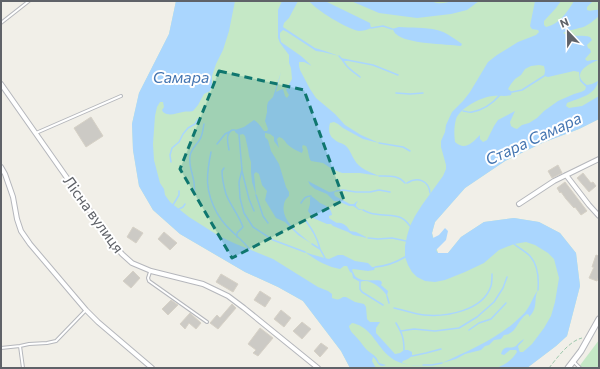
<svg xmlns="http://www.w3.org/2000/svg" width="600" height="369" font-family="Commissioner,sans-serif">
	<style>
		.green { fill: #c5e8c6 }
		.water { fill: #aad6fe; fill-rule: evenodd }
		.lines { fill: none; stroke-linecap: round; stroke-linejoin: round }
		.stream { stroke: #aad6fe; stroke-width: 1.5 }
		.building { fill: #cccac5; stroke: #d6d1c6 }
		.service-casing { stroke: #b5b7bc; stroke-width: 4 }
		.minor-casing { stroke: #b5b7bc; stroke-width: 6 }
		.tertiary-casing { stroke: #b5b7bc; stroke-width: 7 }
		.path { stroke: #9ec8ac; stroke-width: 1; stroke-dasharray: 4 2; stroke-linecap: butt }
		.service { stroke: #fff; stroke-width: 2 }
		.minor { stroke: #fff; stroke-width: 4 }
		.tertiary { stroke: #fff; stroke-width: 5 }
		.marked { fill: #0f766e; fill-opacity: 0.2; stroke: #0f766e; stroke-width: 3; stroke-dasharray: 8 5; stroke-linejoin: round }
		.labels { text-anchor: middle; dominant-baseline: central; stroke-width: 4; stroke-linejoin: round; paint-order: stroke }
		.street-label { font-size: 15px; fill: #5f6268; stroke: #fff }
		.water-label { font-size: 16px; font-style: italic; fill: #4576b2; stroke: #fff }
	</style>
	<rect width="100%" height="100%" fill="#f1efe8"/>
	<!-- green -->
	<path class="green" d="M 176,1 L 599,1 L 599,119 L 579,129 L 542,143 L 505,161 L 465,188 L 435,222 L 432,233 L 438,253 L 448,253 L 461,237 L 484,222 L 514,218 L 539,222 L 560,233 L 576,253 L 580,286 L 567,336 L 556,346 L 527,368 L 350,368 L 341,351 L 303,301 L 278,287 L 245,272 L 180,234 L 153,210 L 139,186 L 133,150 L 132,124 L 139,93 L 169,34 Z
		M 599,340 L 599,368 L 578,368 Z"/>
	<!-- water -->
	<path class="water" d="M 176,1 L 235,1 L 229,31 L 223,50 L 216,64 L 212,76 L 212,85 L 210,91 L 204,94 L 198,105 L 193,111 C 190,112 186,111 183,112 C 175,113 170,117 163,112 L 162,110 L 164,107 L 163,102 L 160,102 L 157,107 L 155,116 L 153,144 L 154,160 L 160,183 L 164,189 L 165,195 L 170,202 L 189,217 L 219,236 L 236,244 L 273,259 L 318,287 L 328,291 L 332,294 L 332,298 C 337,300 339,300 343,297 L 346,297 L 355,302 L 364,304 L 366,307 L 367,319 L 370,322 L 380,322 L 376,328 L 376,333 L 395,354 L 400,353 L 404,350 L 408,350 L 412,352 L 412,356 L 408,359 L 403,361 L 402,363 L 410,365 L 423,365 C 376,369 382,329 352,323 L 349,326 C 350,332 354,334 358,339 C 361,342 363,346 366,349 C 372,355 376,354 379,363 L 386,365 C 378,369 378,361 373,357 L 372,361 L 376,368 L 350,368 L 341,351 L 303,301 L 278,287 L 245,272 L 180,234 L 153,210 L 139,186 L 133,150 L 132,124 L 139,93 L 169,34 Z
		M 282,1 L 298,1 L 289,18 L 284,23 L 283,27 L 315,48 L 325,51 L 339,56 L 323,52 L 316,51 L 287,32 L 283,30 L 280,33 L 280,37 L 281,42 L 301,56 L 312,66 L 304,62 L 299,62 L 299,66 L 300,70 L 310,89 L 316,98 L 335,114 L 345,125 L 361,135 L 379,143 L 363,139 L 343,128 L 338,124 L 334,122 L 330,123 C 328,130 329,136 335,140 C 338,143 343,143 346,146 C 350,150 351,154 354,159 C 359,169 370,172 379,176 L 360,173 L 342,173 L 332,169 L 323,163 L 311,161 C 308,157 309,151 306,146 L 303,145 L 302,147 L 303,150 L 302,153 C 297,151 291,148 287,144 C 284,140 283,138 279,137 L 277,139 L 279,148 L 274,141 L 274,137 L 270,134 L 265,133 L 265,137 L 268,140 L 271,151 L 279,164 L 286,187 L 289,192 L 289,196 C 286,199 285,200 284,204 C 280,221 301,235 312,244 L 298,235 L 285,222 L 276,218 L 265,200 L 267,191 L 262,185 L 259,174 L 256,172 L 254,174 L 256,195 L 252,182 L 251,172 L 251,162 L 249,156 L 248,149 L 245,136 L 243,134 L 239,135 L 235,132 L 235,130 L 244,127 L 254,120 C 259,123 261,127 264,131 L 267,131 L 268,129 L 265,121 L 267,112 L 267,106 L 268,102 L 273,97 L 281,72 L 276,92 L 280,90 L 283,89 L 285,96 L 287,98 L 289,95 L 286,90 L 292,79 L 291,68 L 289,63 L 289,55 L 280,43 L 278,38 L 278,10 Z
		M 309,1 L 325,1 L 370,23 L 371,28 C 367,30 363,31 359,31 C 347,29 316,10 309,1 Z
		M 351,1 L 431,1 C 439,5 445,3 453,1 C 459,0 472,1 479,1 L 467,10 L 451,14 L 417,18 L 379,13 Z
		M 535,1 L 561,1 L 556,8 L 544,21 L 544,25 L 546,27 C 560,24 567,12 574,1 L 593,1 L 587,7 L 587,10 C 591,12 595,9 599,10 L 599,16 C 593,21 587,27 579,28 C 573,30 568,30 563,33 C 571,38 581,34 590,37 L 592,40 L 587,45 L 588,48 L 590,49 L 591,52 L 585,59 L 587,61 L 593,60 L 598,60 C 588,64 570,74 587,85 L 592,84 L 598,81 C 596,95 579,98 567,103 L 566,106 L 569,108 L 582,106 L 599,96 L 599,119 L 579,129 L 542,143 L 505,161 L 465,188 L 435,222 L 432,233 L 433,238 L 439,235 L 445,228 L 448,231 L 446,240 L 436,250 L 438,253 L 448,253 L 461,237 L 484,222 L 514,218 L 539,222 L 560,233 L 576,253 L 580,286 L 567,336 L 556,346 L 527,368 L 496,368 C 505,365 512,360 517,352 L 516,350 L 510,350 L 504,355 L 501,354 C 504,344 509,350 516,346 C 518,344 520,341 524,339 L 523,341 L 518,346 L 519,350 L 520,352 L 523,352 L 532,344 L 544,328 L 551,316 L 555,302 L 559,278 L 554,259 L 548,253 L 535,245 L 526,242 L 514,244 L 499,250 L 484,263 L 465,272 L 445,280 L 435,282 L 425,281 L 417,277 L 412,272 L 408,265 L 405,257 L 405,246 L 407,236 L 410,226 L 415,216 L 422,205 L 443,176 L 446,169 L 446,165 L 441,147 L 441,141 L 445,132 L 446,125 L 452,112 L 463,101 L 470,92 L 488,62 L 497,55 L 518,42 L 536,35 L 539,32 L 538,30 L 532,29 L 530,26 ZM 539,65 L 544,66 L 545,71 L 544,76 L 548,77 L 574,71 L 579,72 L 580,81 L 586,87 L 585,90 L 581,92 L 574,94 L 558,101 L 544,111 L 537,118 L 529,123 L 522,125 L 517,129 L 514,128 L 511,126 L 510,122 L 515,111 L 498,120 L 494,126 L 487,140 L 483,142 L 480,139 L 480,135 C 472,143 465,151 455,142 C 454,134 454,127 456,119 C 460,108 481,97 493,96 C 499,95 505,97 511,95 L 512,92 L 508,89 L 511,84 L 515,79 L 521,75 L 525,69 L 531,66 Z
		M 399,27 C 411,28 425,27 437,30 C 446,32 455,39 462,44 L 461,46 C 446,44 406,44 396,34 C 395,34 393,29 392,29 Z
		M 308,181 L 329,192 L 336,191 L 334,193 L 335,196 L 350,204 L 354,204 L 356,202 L 358,201 L 356,204 L 356,206 L 359,209 L 363,210 L 359,210 L 353,206 L 349,206 L 338,201 L 334,201 L 327,194 L 315,189 L 310,185 Z
		M 311,196 C 314,198 317,200 320,203 C 326,206 331,207 332,215 L 329,216 L 329,218 C 331,220 334,221 337,223 C 343,222 347,226 350,231 L 356,232 L 368,238 L 353,235 L 348,232 L 333,226 L 331,224 L 327,224 L 313,218 L 308,211 L 310,204 L 310,198 Z
		M 305,252 C 313,255 321,257 329,259 L 338,255 L 343,255 L 355,261 L 368,263 L 372,267 L 375,267 L 374,270 L 368,271 L 353,269 L 352,270 C 353,272 354,274 355,276 C 361,283 374,279 381,281 L 382,283 L 381,285 L 388,291 L 387,296 C 382,288 370,278 360,282 L 353,278 L 352,273 L 350,272 L 347,266 L 344,266 L 340,269 C 328,267 315,260 305,252 Z
		M 538,290 C 533,300 539,307 529,317 L 529,315 L 527,314 C 517,320 517,334 504,335 L 501,339 L 494,340 L 489,345 L 485,346 L 481,350 L 465,354 L 456,359 L 442,363 C 468,351 497,339 517,320 C 520,317 524,314 526,311 C 531,305 533,296 538,290 Z"/>
	<g class="lines">
		<!-- stream -->
		<path class="stream" d="M 371,28 L 383,26 L 392,29
			M 339,56 C 342,59 344,62 346,65 C 350,70 355,73 360,77
			M 342,59 L 373,65 L 398,75
			M 512,92 L 522,90 L 544,76
			M 396,93 L 410,94 L 423,93
			M 463,111 C 466,111 469,113 472,112 C 483,110 493,103 500,95
			M 239,135 L 242,170 L 239,182 L 240,198 L 244,213 L 253,227 L 273,240 L 305,252
			M 379,143 L 403,147 L 410,151
			M 217,144 L 225,134 L 229,132
			M 229,150 C 228,144 225,134 232,130 L 235,130
			M 211,152 C 206,176 205,191 217,213 C 219,216 221,220 224,223 C 232,233 243,240 250,250
			M 171,162 L 170,155 L 172,148 L 179,142 L 183,134 L 188,128 L 195,124 L 198,119
			M 224,168 L 222,171 C 222,179 224,187 226,194 C 230,205 239,215 243,227 L 237,233 L 237,237
			M 242,171 L 249,199 L 254,211
			M 379,176 C 390,176 398,175 405,183
			M 407,183 C 418,176 429,181 430,193
			M 336,191 L 343,190 L 356,192 L 370,192 L 379,190 L 390,192
			M 194,194 C 197,179 188,170 190,156 C 191,148 199,143 201,137 C 203,133 203,128 204,124
			M 256,195 L 263,216 L 268,223
			M 301,203 C 304,198 306,196 311,196
			M 173,205 L 179,195 L 179,191
			M 179,209 L 183,207 L 185,204
			M 363,210 C 367,212 371,214 375,214 C 391,217 400,212 410,226
			M 306,221 C 313,231 317,237 320,249
			M 368,238 L 378,239 L 392,238 L 406,241
			M 312,244 L 320,249 L 325,258
			M 514,244 C 519,248 525,251 530,256 C 538,265 539,278 538,290
			M 375,267 C 387,266 395,263 405,257
			M 360,282 L 360,289 L 362,292 L 383,305
			M 387,296 L 389,303
			M 394,308 C 404,310 414,314 424,315 C 446,317 483,311 491,286 C 492,283 492,278 492,274
			M 396,323 C 402,333 404,338 404,350
			M 469,330 L 479,323 L 491,319 L 506,303
			M 401,331 L 414,329 L 435,331 L 459,328 L 477,317 L 494,302 L 503,288 L 507,277
			M 412,356 L 426,353 L 441,349
			M 423,365 L 432,365 L 442,363"/>
	</g>
	<!-- building -->
	<path class="building" d="M 91,117 L 103,136 L 86,147 L 74,128 Z
		M 558,165 L 562,173 L 552,178 L 548,171 Z
		M 583,173 L 591,183 L 593,182 L 596,186 L 589,192 L 577,178 Z
		M 565,182 L 587,211 L 581,215 L 575,207 L 574,208 L 566,199 L 561,192 L 560,193 L 557,188 Z
		M 133,227 L 143,233 L 136,243 L 127,237 Z
		M 164,232 L 177,243 L 170,250 L 158,239 Z
		M 596,255 L 599,256 L 599,276 L 597,281 L 589,278 L 594,267 L 592,267 Z
		M 133,271 L 140,278 L 131,288 L 123,281 Z
		M 221,274 L 238,284 L 233,292 L 216,282 Z
		M 260,291 L 271,298 L 265,307 L 254,300 Z
		M 171,300 L 178,305 L 168,315 L 162,309 Z
		M 232,304 L 236,308 L 218,329 L 210,323 L 217,315 L 220,318 Z
		M 281,310 L 291,318 L 284,327 L 274,319 Z
		M 190,313 L 201,323 L 196,329 L 189,323 L 185,329 L 180,324 Z
		M 302,322 L 311,329 L 302,339 L 293,331 Z
		M 260,328 L 273,338 L 258,356 L 253,353 L 256,350 L 248,344 Z
		M 321,343 L 328,348 L 320,357 L 314,351 Z"/>
	<g class="lines">
		<defs>
			<path id="service" d="M 1,23 L 29,1
				M 36,133 L 121,96
				M 150,272 L 148,278 L 149,281 L 207,322
				M 20,346 L 23,368
				M 1,348 L 20,346 L 29,344 L 47,343 L 56,341 L 85,311
				M 574,362 L 580,368"/>
			<path id="minor" d="M 1,84 L 112,242 L 122,254 L 132,263 L 151,271 L 203,284 L 228,296 L 244,308 L 318,368
				M 1,167 L 5,174 L 13,197 L 17,219 L 21,231 L 30,244 L 86,310 L 98,322 L 152,368
				M 566,175 L 589,205 L 599,216
				M 519,204 L 554,181 L 599,159"/>
			<path id="tertiary" d="M 568,368 L 581,351 L 599,319"/>
		</defs>
		<!-- service casing -->
		<use href="#service" class="service-casing"/>
		<!-- minor casing -->
		<use href="#minor" class="minor-casing"/>
		<!-- tertiary casing -->
		<use href="#tertiary" class="tertiary-casing"/>
		<!-- path -->
		<path class="path" d="M 549,368 C 557,358 569,341 582,338"/>
		<!-- service -->
		<use href="#service" class="service"/>
		<!-- minor -->
		<use href="#minor" class="minor"/>
		<!-- tertiary -->
		<use href="#tertiary" class="tertiary"/>
	</g>
	<!-- marked area -->
	<path class="marked" d="M 219,71 L 304,90 L 344,200 L 232,258 L 180,169 Z"/>
	<g class="labels">
		<!-- street labels -->
		<g class="street-label">
			<text transform="translate(94 214) rotate(54)">Лісна вулиця</text>
		</g>
		<!-- water labels -->
		<g class="water-label">
			<text x="181" y="76">Самара</text>
			<text transform="translate(533 138) rotate(-25)">Стара Самара</text>
		</g>
	</g>
	<!-- border -->
	<rect width="600" height="369" fill="none" stroke="#5f6268" stroke-width="4"/>
	<!-- north arrow -->
	<g transform="translate(568 32) rotate(338)" stroke="#ffffff" stroke-width="3" paint-order="stroke">
	<path d="M0-3L7 15L0 10L-7 15Z" fill="#5f6268"/>
	<text y="-6" font-size="11" font-weight="bold" text-anchor="middle" fill="#5f6268">N</text>
	</g>
</svg>
